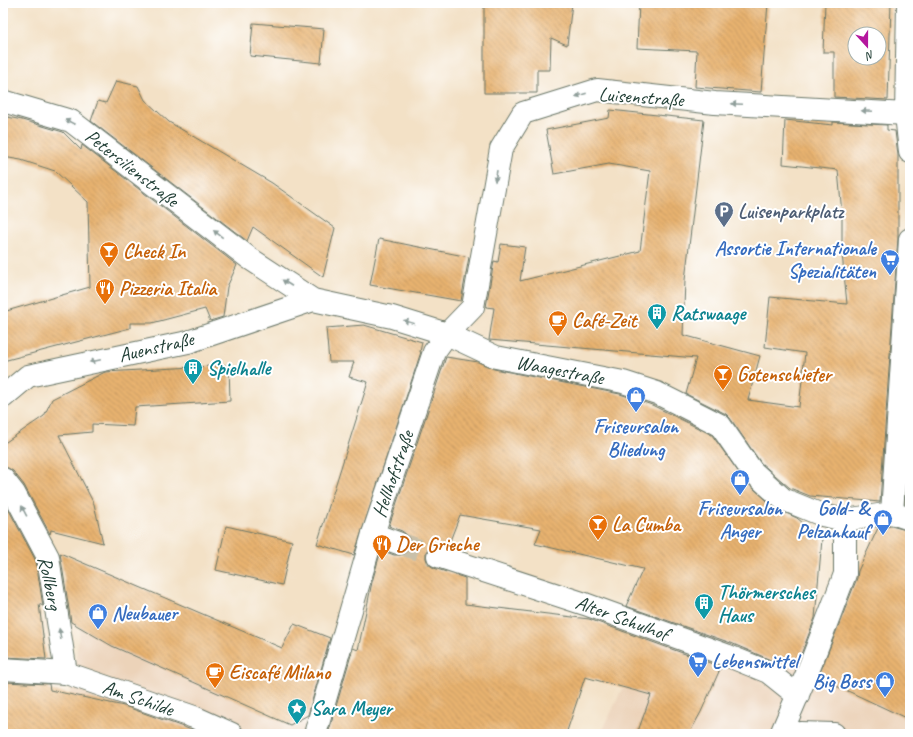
<svg xmlns="http://www.w3.org/2000/svg" width="913" height="737" font-family="Caveat,sans-serif">
	<style>
		.built { fill: #ecd3b9 }
		.building { fill: url(#building-back-hatch); fill-rule: evenodd }
		.lines { fill: none; stroke-linecap: round; stroke-linejoin: round }
		.pedestrian-tunnel { stroke: #c9c0a9; stroke-width: 22; stroke-dasharray: 22 11; stroke-linecap: butt }
		.pedestrian-casing { stroke: #697667; stroke-width: 24 }
		.minor-casing { stroke: #697667; stroke-width: 24 }
		.pedestrian { stroke: #fff; stroke-width: 22 }
		.minor { stroke: #fff; stroke-width: 22 }
		.oneway { fill: #8f9e9a }
		.labels { text-anchor: middle; dominant-baseline: central; stroke-width: 4; stroke-linejoin: round; paint-order: stroke }
		.street-label { font-size: 20px; fill: #1f3d34; stroke: #fff }
		.service-label { font-size: 20px; font-weight: bold; fill: #4e5e75; stroke: #fff; text-anchor: start }
		.shop-label { font-size: 20px; font-weight: bold; fill: #366cbe; stroke: #fff; text-anchor: end }
		.food-label { font-size: 20px; font-weight: bold; fill: #c56008; stroke: #fff; text-anchor: start }
		.culture-label { font-size: 20px; font-weight: bold; fill: #0d838f; stroke: #fff; text-anchor: start }
	</style>
	<defs>
		<pattern id="building-back-hatch" width="6" height="6" patternUnits="userSpaceOnUse"><rect width="6" height="6" fill="#e8b270"/><path d="M-1 5l2 2M0 0l6 6M5-1l2 2" fill="none" stroke="#bb925d"/></pattern>
	</defs>
	<rect width="100%" height="100%" fill="#fff"/>
	<filter id="ink" filterUnits="userSpaceOnUse"><feTurbulence type="fractalNoise" baseFrequency=".025" numOctaves="2"/><feDisplacementMap in="SourceGraphic" scale="8" xChannelSelector="R" yChannelSelector="G"/><feConvolveMatrix kernelMatrix="1 2 1 2 8 2 1 2 1" color-interpolation-filters="sRGB"/></filter>
	<filter id="wash" filterUnits="userSpaceOnUse"><feTurbulence type="fractalNoise" baseFrequency=".012" numOctaves="4" result="noise"/><feDisplacementMap in="SourceGraphic" scale="16" xChannelSelector="R" yChannelSelector="G"/><feGaussianBlur stdDeviation="0.9" result="paint"/><feColorMatrix in="noise" values="0 0 0 0 0 0 0 0 0 0 0 0 0 0 0 0 0 1.4 0 .05"/><feComposite in="paint" operator="in"/></filter>
	<g filter="url(#wash)">
		<rect width="100%" height="100%" fill="#f3e1c6"/>
		<!-- built -->
		<path class="built" d="M 90,564 L 448,734 L 64,734 Z
			M 677,570 L 910,662 L 910,734 L 601,734 Z"/>
		<g id="blocks">
			<!-- building -->
			<path class="building" d="M 484,3 L 572,3 L 567,45 L 551,38 L 550,70 L 537,70 L 537,93 L 484,93 Z
				M 639,3 L 768,3 L 761,92 L 695,87 L 697,51 L 637,48 Z
				M 825,3 L 891,3 L 888,100 L 834,97 L 834,52 L 823,52 ZM 855,34 L 879,34 L 879,58 L 855,58 Z
				M 253,23 L 324,29 L 321,63 L 250,56 Z
				M 116,81 L 138,86 L 145,100 L 169,122 L 272,183 L 335,228 L 323,277 L 253,227 L 247,241 L 91,121 L 98,101 L 106,103 Z
				M 610,110 L 704,120 L 685,280 L 683,335 L 760,356 L 748,400 L 799,407 L 805,353 L 765,347 L 770,297 L 847,304 L 842,253 L 842,214 L 838,170 L 783,164 L 785,120 L 833,125 L 833,122 L 887,125 L 887,130 L 895,131 L 898,155 L 898,237 L 880,502 L 810,496 L 790,488 L 761,463 L 730,418 L 726,414 L 686,394 L 696,358 L 489,340 L 494,308 L 486,307 L 494,261 L 498,262 L 501,244 L 525,247 L 520,281 L 640,251 L 650,171 L 609,164 L 554,174 L 546,130 L 609,118 Z
				M 3,116 L 22,120 L 63,132 L 81,150 L 82,145 L 237,265 L 227,287 L 223,317 L 210,321 L 205,309 L 152,323 L 130,323 L 130,328 L 3,361 L 3,312 L 90,287 L 88,202 L 55,171 L 21,160 L 3,157 Z
				M 379,239 L 469,257 L 461,301 L 370,285 Z
				M 364,325 L 422,342 L 420,352 L 421,352 L 354,555 L 317,544 L 368,382 L 349,377 L 354,362 L 329,362 L 326,328 Z
				M 446,357 L 478,362 L 494,369 L 620,394 L 652,405 L 712,435 L 744,480 L 775,508 L 797,518 L 822,539 L 815,618 L 797,665 L 773,661 L 731,643 L 626,606 L 643,569 L 535,544 L 541,529 L 460,515 L 448,546 L 436,544 L 430,546 L 426,552 L 426,558 L 428,564 L 434,568 L 465,578 L 465,604 L 589,619 L 721,667 L 701,712 L 689,734 L 637,734 L 651,695 L 585,677 L 566,734 L 328,734 L 353,648 L 358,650 L 372,582 L 381,550 L 394,555 L 400,555 L 406,553 L 410,547 L 410,540 L 407,535 L 402,531 L 389,526 Z
				M 229,365 L 230,401 L 135,407 L 133,426 L 92,424 L 92,432 L 59,435 L 94,504 L 103,543 L 51,530 L 50,534 L 24,485 L 13,471 L 8,468 L 3,467 L 3,444 L 44,416 L 52,399 L 105,372 Z
				M 910,430 L 910,506 L 905,504 Z
				M 3,499 L 36,561 L 43,606 L 39,604 L 46,659 L 3,657 Z
				M 226,526 L 292,541 L 282,585 L 216,570 Z
				M 891,526 L 910,531 L 910,720 L 850,692 L 818,678 L 857,578 L 858,571 L 878,528 Z
				M 60,553 L 282,648 L 294,624 L 330,638 L 308,715 L 290,725 L 112,646 L 71,622 Z
				M 3,682 L 49,684 L 50,690 L 124,706 L 189,729 L 197,732 L 196,734 L 3,734 Z"/>
		</g>
	</g>
	<g filter="url(#ink)">
		<use href="#blocks" fill-opacity="0" stroke="#697667" stroke-width="1"/>
		<g class="lines">
			<!-- pedestrian-tunnel -->
			<path class="pedestrian-tunnel" d="M 398,543 L 438,556"/>
			<defs>
				<path id="pedestrian" d="M 906,114 L 910,152
					M 447,334 L 496,357 L 623,382 L 657,393 L 677,403 L 720,425 L 752,471 L 783,499 L 822,515 L 845,520 L 892,513 L 910,519
					M 892,513 L 910,239
					M 373,534 L 398,543
					M 438,556 L 585,604 L 726,655 L 768,672 L 798,696
					M 66,673 L 194,717 L 232,734
					M 781,734 L 808,671 L 845,574 L 845,520
					M 794,734 L 800,733 L 834,734"/>
				<path id="minor" d="M 3,101 L 71,121 L 249,258 L 313,300 L 392,317 L 447,334
					M 3,397 L 28,376 L 188,342 L 313,300
					M 3,479 L 14,493 L 48,557 L 66,673 L 3,669
					M 315,734 L 373,534 L 434,352 L 447,334 L 473,307 L 501,149 L 523,113 L 597,90 L 715,103 L 906,114 L 908,3"/>
			</defs>
			<!-- pedestrian casing -->
			<use href="#pedestrian" class="pedestrian-casing"/>
			<!-- minor casing -->
			<use href="#minor" class="minor-casing"/>
			<!-- pedestrian -->
			<use href="#pedestrian" class="pedestrian"/>
			<!-- minor -->
			<use href="#minor" class="minor"/>
		</g>
		<!-- one-way arrows -->
		<defs><path id="oneway-solid" d="M-6-.8H1V-3.2L6.5 0L1 3.2V.8H-6Z"/></defs>
		<g class="oneway">
			<use href="#oneway-solid" transform="translate(581 95) rotate(163)"/>
			<use href="#oneway-solid" transform="translate(737 104) rotate(-177)"/>
			<use href="#oneway-solid" transform="translate(867 111) rotate(-177)"/>
			<use href="#oneway-solid" transform="translate(70 122) rotate(-154)"/>
			<use href="#oneway-solid" transform="translate(496 176) rotate(100)"/>
			<use href="#oneway-solid" transform="translate(218 234) rotate(-142)"/>
			<use href="#oneway-solid" transform="translate(287 283) rotate(-147)"/>
			<use href="#oneway-solid" transform="translate(409 322) rotate(-163)"/>
			<use href="#oneway-solid" transform="translate(95 361) rotate(168)"/>
			<use href="#oneway-solid" transform="translate(24 511) rotate(-118)"/>
			<use href="#oneway-solid" transform="translate(60 634) rotate(-99)"/>
		</g>
	</g>
	<!-- icons -->
	<defs>
		<symbol id="parking-pin" viewBox="-11 -11 22 30"><path d="M0 17L-7.5 6A9.5 9.5 0 1 1 7.5 6Z" fill="#5c6f8a" stroke="#fff"/><path d="M-3.5-5.5H1a3.5 3.5 0 0 1 0 7H-1V5.5H-3.5ZM-1-3.4V-.6H.8a1.4 1.4 0 0 0 0-2.8Z" fill="#fff"/></symbol>
		<symbol id="bar-pin" viewBox="-11 -11 22 30"><path d="M0 17L-7.5 6A9.5 9.5 0 1 1 7.5 6Z" fill="#e8710a" stroke="#fff"/><path d="M-6-5H6L.8 .8V4.5H3.5V6h-7V4.5H-.8V.8Z" fill="#fff"/></symbol>
		<symbol id="supermarket-pin" viewBox="-11 -11 22 30"><path d="M0 17L-7.5 6A9.5 9.5 0 1 1 7.5 6Z" fill="#3f7fe0" stroke="#fff"/><path d="M-6-5.5h2.5l.6 2H6L4.5 2H-2.5L-4.4-4H-6ZM-1.5 3.2a1.3 1.3 0 1 0 .1 0ZM3 3.2a1.3 1.3 0 1 0 .1 0Z" fill="#fff"/></symbol>
		<symbol id="restaurant-pin" viewBox="-11 -11 22 30"><path d="M0 17L-7.5 6A9.5 9.5 0 1 1 7.5 6Z" fill="#e8710a" stroke="#fff"/><path d="M-5-6h1v4h1v-4h1v4h1v-4h1v5L-1.5 .5V6h-2V.5L-5-1ZM5-6V6H3V1.5H1.5Q1.5-4 5-6Z" fill="#fff"/></symbol>
		<symbol id="building-pin" viewBox="-11 -11 22 30"><path d="M0 17L-7.5 6A9.5 9.5 0 1 1 7.5 6Z" fill="#0f9aa8" stroke="#fff"/><path d="M-4-6H4V6H1V3H-1V6H-4ZM-2.5-4.3h1.7v1.8h-1.7ZM.8-4.3h1.7v1.8H.8ZM-2.5-1h1.7V.8h-1.7ZM.8-1h1.7V.8H.8Z" fill="#fff"/></symbol>
		<symbol id="cafe-pin" viewBox="-11 -11 22 30"><path d="M0 17L-7.5 6A9.5 9.5 0 1 1 7.5 6Z" fill="#e8710a" stroke="#fff"/><path d="M-5.5-4.5H6V0H3Q3 3.5 0 3.5H-2.5Q-5.5 3.5-5.5 0ZM3-3.2v2h1.7v-2ZM-6 4.5H4V6H-6Z" fill="#fff"/></symbol>
		<symbol id="shop-pin" viewBox="-11 -11 22 30"><path d="M0 17L-7.5 6A9.5 9.5 0 1 1 7.5 6Z" fill="#3f7fe0" stroke="#fff"/><path d="M-5-2.5h2.3a2.7 3.5 0 0 1 5.4 0H5L5.5 6h-11ZM-1.5-2.5h3a1.5 2.3 0 0 0-3 0Z" fill="#fff"/></symbol>
		<symbol id="sight-pin" viewBox="-11 -11 22 30"><path d="M0 17L-7.5 6A9.5 9.5 0 1 1 7.5 6Z" fill="#0f9aa8" stroke="#fff"/><path d="M0-6L1.8-2.2L6-1.7L2.9 1.2L3.7 5.4L0 3.3L-3.7 5.4L-2.9 1.2L-6-1.7L-1.8-2.2Z" fill="#fff"/></symbol>
	</defs>
	<g fill-rule="evenodd">
		<use href="#parking-pin" x="713" y="200" width="22" height="30"/>
		<use href="#bar-pin" x="98" y="240" width="22" height="30"/>
		<use href="#supermarket-pin" x="879" y="248" width="22" height="30"/>
		<use href="#restaurant-pin" x="94" y="277" width="22" height="30"/>
		<use href="#building-pin" x="646" y="302" width="22" height="30"/>
		<use href="#cafe-pin" x="547" y="309" width="22" height="30"/>
		<use href="#building-pin" x="182" y="357" width="22" height="30"/>
		<use href="#bar-pin" x="712" y="363" width="22" height="30"/>
		<use href="#shop-pin" x="625" y="385" width="22" height="30"/>
		<use href="#shop-pin" x="729" y="468" width="22" height="30"/>
		<use href="#shop-pin" x="872" y="508" width="22" height="30"/>
		<use href="#bar-pin" x="587" y="513" width="22" height="30"/>
		<use href="#restaurant-pin" x="371" y="533" width="22" height="30"/>
		<use href="#building-pin" x="693" y="592" width="22" height="30"/>
		<use href="#shop-pin" x="87" y="602" width="22" height="30"/>
		<use href="#supermarket-pin" x="687" y="650" width="22" height="30"/>
		<use href="#cafe-pin" x="204" y="661" width="22" height="30"/>
		<use href="#shop-pin" x="874" y="670" width="22" height="30"/>
		<use href="#sight-pin" x="286" y="697" width="22" height="30"/>
	</g>
	<g class="labels">
		<!-- street labels -->
		<g class="street-label">
			<text transform="translate(641 97) rotate(4)">Luisenstraße</text>
			<text transform="translate(132 168) rotate(38)">Petersilienstraße</text>
			<text transform="translate(156 347) rotate(-13)">Auenstraße</text>
			<text transform="translate(560 370) rotate(11)">Waagestraße</text>
			<text transform="translate(393 474) rotate(-71)">Hellhofstraße</text>
			<text transform="translate(50 583) rotate(78)">Rollberg</text>
			<text transform="translate(622 618) rotate(20)">Alter Schulhof</text>
			<text transform="translate(138 698) rotate(19)">Am Schilde</text>
		</g>
		<!-- service labels -->
		<g class="service-label">
			<text x="738" y="211">Luisenparkplatz</text>
		</g>
		<!-- shop labels -->
		<g class="shop-label">
			<text x="876" y="248">Assortie Internationale<tspan x="876" dy="23">Spezialitäten</tspan></text>
			<text x="636" y="426" text-anchor="middle">Friseursalon<tspan x="636" dy="23">Bliedung</tspan></text>
			<text x="740" y="508" text-anchor="middle">Friseursalon<tspan x="740" dy="23">Anger</tspan></text>
			<text x="869" y="508">Gold- &amp;<tspan x="869" dy="23">Pelzankauf</tspan></text>
			<text x="112" y="613" text-anchor="start">Neubauer</text>
			<text x="712" y="661" text-anchor="start">Lebensmittel</text>
			<text x="871" y="681">Big Boss</text>
		</g>
		<!-- food labels -->
		<g class="food-label">
			<text x="123" y="251">Check In</text>
			<text x="119" y="288">Pizzeria Italia</text>
			<text x="572" y="320">Café-Zeit</text>
			<text x="737" y="374">Gotenschieter</text>
			<text x="612" y="524">La Cumba</text>
			<text x="396" y="544">Der Grieche</text>
			<text x="229" y="672">Eiscafé Milano</text>
		</g>
		<!-- culture labels -->
		<g class="culture-label">
			<text x="671" y="313">Ratswaage</text>
			<text x="207" y="368">Spielhalle</text>
			<text x="718" y="592">Thörmersches<tspan x="718" dy="23">Haus</tspan></text>
			<text x="311" y="708">Sara Meyer</text>
		</g>
	</g>
	<!-- margin -->
	<rect width="913" height="737" fill="none" stroke="#fff" stroke-width="16"/>
	<!-- north arrow -->
	<g transform="translate(867 46) rotate(159)"><circle r="19" fill="#ffffff" stroke="#a5b1ae"/>
	<path d="M0-3L7 15L0 10L-7 15Z" fill="#b5179e"/>
	<text y="-6" font-size="11" font-weight="bold" text-anchor="middle" fill="#1f3d34">N</text>
	</g>
</svg>
